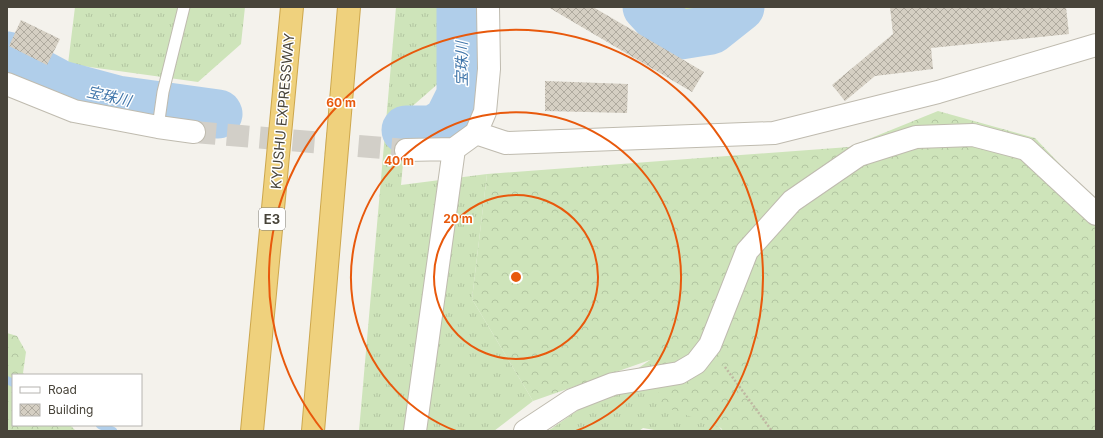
<svg xmlns="http://www.w3.org/2000/svg" width="1103" height="438" font-family="Inter,'Noto Sans JP',sans-serif">
	<style>
		.grass { fill: url(#grass-tufts) }
		.forest { fill: url(#forest-crowns) }
		.lines { fill: none; stroke-linecap: round; stroke-linejoin: round }
		.stream { stroke: #b0ceea; stroke-width: 8 }
		.river { stroke: #b0ceea; stroke-width: 49 }
		.building { fill: url(#building-cross-hatch) }
		.minor-tunnel { stroke: #d2cfc8; stroke-width: 22; stroke-dasharray: 22 11; stroke-linecap: butt }
		.service-casing { stroke: #bfbbaf; stroke-width: 13 }
		.minor-casing { stroke: #bfbbaf; stroke-width: 24 }
		.motorway-casing { stroke: #cda74d; stroke-width: 24 }
		.path { stroke: #bfb7a2; stroke-width: 2.5; stroke-dasharray: 2 2; stroke-linecap: butt }
		.service { stroke: #fff; stroke-width: 11 }
		.minor { stroke: #fff; stroke-width: 22 }
		.motorway { stroke: #efd17d; stroke-width: 22 }
		.ring { fill: none; stroke: #e8590c; stroke-width: 2 }
		.labels { text-anchor: middle; dominant-baseline: central; stroke-width: 3; stroke-linejoin: round; paint-order: stroke }
		.shield { fill: #fff; stroke: #7f7c75; stroke-width: 1 }
		.shield-label { font-size: 13px; font-weight: bold; fill: #48443a }
		.street-label { font-size: 14px; fill: #48443a; stroke: #fff }
		.water-label { font-size: 15px; font-style: italic; fill: #3e74a9; stroke: #fff }
		.centre { fill: #e8590c; stroke: #fff; stroke-width: 2 }
		.ring-label { font-size: 12px; text-anchor: middle; font-weight: bold; fill: #e8590c; stroke: #fff; stroke-width: 3; stroke-linejoin: round; paint-order: stroke }
	</style>
	<defs>
		<pattern id="grass-tufts" width="24" height="20" patternUnits="userSpaceOnUse"><rect width="24" height="20" fill="#cee4ba"/><path d="M3 7l-1-3M5 7V3M7 7l1-3M15 17l-1-3M17 17v-4M19 17l1-3" fill="none" stroke="#b2c5a1"/></pattern>
		<pattern id="forest-crowns" width="20" height="18" patternUnits="userSpaceOnUse"><rect width="20" height="18" fill="#cee4ba"/><path d="M2 6a3 3 0 1 1 6 0M12 15a3 3 0 1 1 6 0" fill="none" stroke="#b2c5a1"/></pattern>
		<pattern id="building-cross-hatch" width="8" height="8" patternUnits="userSpaceOnUse"><rect width="8" height="8" fill="#d5cfc3"/><path d="M0 0l8 8M0 8l8-8" fill="none" stroke="#afaa9f"/></pattern>
	</defs>
	<rect width="100%" height="100%" fill="#f4f2ec"/>
	<!-- grass -->
	<path class="grass" d="M 75,7 L 245,7 L 241,44 L 198,82 L 68,64 Z
		M 396,7 L 449,7 L 440,82 L 408,110 L 401,185 L 487,174 L 472,299 L 533,401 L 494,431 L 359,431 Z
		M 650,360 L 723,431 L 660,431 L 643,428 L 639,431 L 548,431 Z"/>
	<!-- forest -->
	<path class="forest" d="M 665,7 L 714,7 L 711,10 L 669,11 Z
		M 938,111 L 1035,138 L 1096,202 L 1096,431 L 723,431 L 721,428 L 662,406 L 650,360 L 533,401 L 472,299 L 487,174 L 849,147 Z
		M 7,333 L 17,336 L 26,352 L 23,373 L 25,375 L 13,375 L 13,425 L 70,425 L 76,431 L 7,431 Z"/>
	<g class="lines">
		<!-- stream -->
		<path class="stream" d="M 7,380 L 13,383
			M 100,425 L 113,431"/>
		<!-- river -->
		<path class="river" d="M 647,7 L 659,20 L 680,35 L 711,30 L 740,7
			M 7,56 L 61,85 L 117,100 L 218,114
			M 406,130 L 433,130 L 448,121 L 461,95 L 461,7"/>
	</g>
	<!-- building -->
	<path class="building" d="M 548,7 L 593,7 L 704,72 L 692,92 Z
		M 890,7 L 1066,7 L 1069,34 L 931,48 L 933,69 L 875,76 L 845,101 L 832,85 L 893,34 Z
		M 21,20 L 60,39 L 47,65 L 9,46 Z
		M 545,81 L 628,84 L 627,113 L 545,111 Z"/>
	<g class="lines">
		<!-- minor-tunnel -->
		<path class="minor-tunnel" d="M 194,132 L 406,150"/>
		<defs>
			<path id="service" d="M 158,127 L 163,92 L 184,7"/>
			<path id="minor" d="M 7,84 L 74,111 L 158,127 L 194,132
				M 476,133 L 506,143 L 774,133 L 938,92 L 1096,45
				M 406,150 L 454,149 L 476,133 L 485,112 L 489,69 L 488,7
				M 415,431 L 454,149
				M 525,431 L 572,400 L 613,384 L 679,373 L 696,363 L 710,345 L 747,251 L 792,201 L 859,155 L 916,137 L 973,135 L 1026,149 L 1096,214"/>
			<path id="motorway" d="M 252,431 L 292,7
				M 313,431 L 349,7"/>
		</defs>
		<!-- service casing -->
		<use href="#service" class="service-casing"/>
		<!-- minor casing -->
		<use href="#minor" class="minor-casing"/>
		<!-- motorway casing -->
		<use href="#motorway" class="motorway-casing"/>
		<!-- path -->
		<path class="path" d="M 725,367 L 772,431"/>
		<!-- service -->
		<use href="#service" class="service"/>
		<!-- minor -->
		<use href="#minor" class="minor"/>
		<!-- motorway -->
		<use href="#motorway" class="motorway"/>
	</g>
	<!-- distance rings -->
	<g class="ring">
		<circle cx="516" cy="277" r="82"/>
		<path d="M456 431A165 165 0 1 1 576 431"/>
		<path d="M323 431A247 247 0 1 1 709 431"/>
	</g>
	<g class="labels">
		<!-- shield labels -->
		<rect class="shield" x="259" y="208" width="26" height="22" rx="3"/>
		<g class="shield-label">
			<text x="272" y="219">E3</text>
		</g>
		<!-- street labels -->
		<g class="street-label">
			<text transform="translate(282 111) rotate(-85)">KYUSHU EXPRESSWAY</text>
		</g>
		<!-- water labels -->
		<g class="water-label">
			<text transform="translate(461 64) rotate(-90)">宝珠川</text>
			<text transform="translate(109 96) rotate(13)">宝珠川</text>
		</g>
	</g>
	<circle cx="516" cy="277" r="6" class="centre"/>
	<g class="ring-label">
		<text x="341" y="107">60 m</text>
		<text x="399" y="165">40 m</text>
		<text x="458" y="223">20 m</text>
	</g>
	<!-- border -->
	<rect width="1103" height="438" fill="none" stroke="#48443a" stroke-width="16"/>
	<!-- legend -->
	<rect x="12" y="374" width="130" height="52" fill="#ffffff" stroke="#b6b4b0"/>
	<rect x="20" y="387" width="20" height="6" fill="#ffffff" stroke="#b6b4b0"/>
	<text x="48" y="394" font-size="12" fill="#48443a">Road</text>
	<rect x="20" y="404" width="20" height="12" fill="url(#building-cross-hatch)" stroke="#b6b4b0"/>
	<text x="48" y="414" font-size="12" fill="#48443a">Building</text>
</svg>
